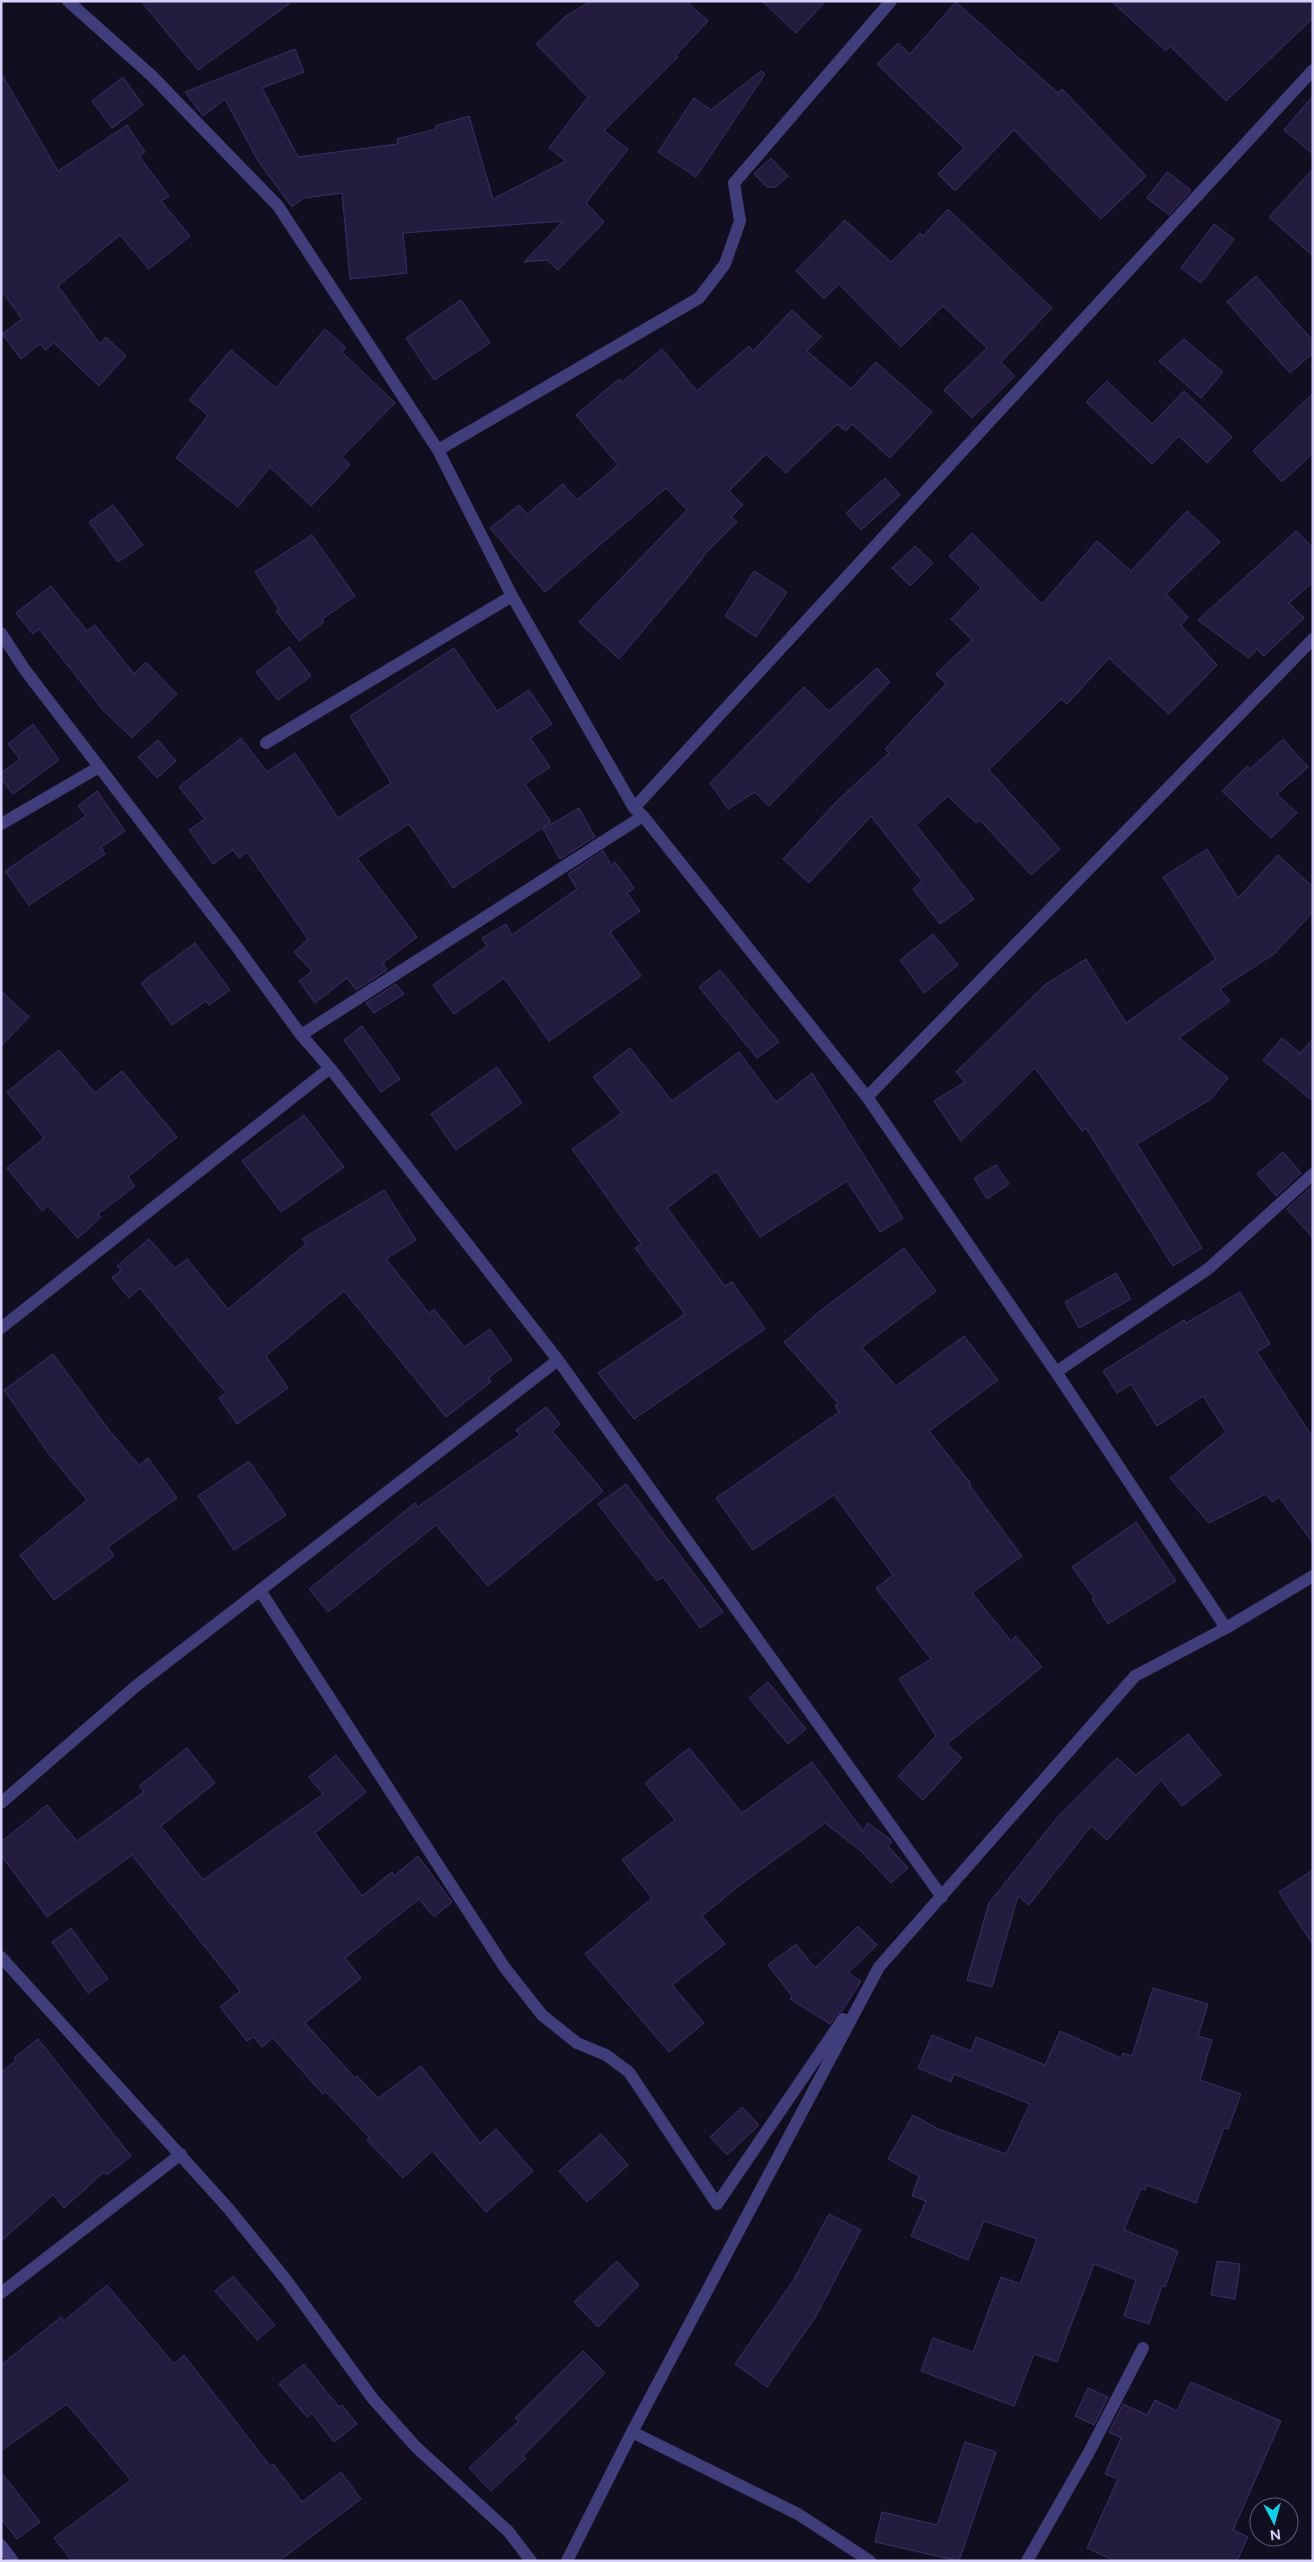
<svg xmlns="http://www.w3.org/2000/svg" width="1314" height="2562" font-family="Figtree,sans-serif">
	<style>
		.building { fill: #231c3f; stroke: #3c2f69 }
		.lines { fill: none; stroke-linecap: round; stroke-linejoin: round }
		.minor { stroke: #403d7b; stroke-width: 12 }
	</style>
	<rect width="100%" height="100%" fill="#110e1f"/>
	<!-- building -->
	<path class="building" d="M 141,1 L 293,1 L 198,70 Z
		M 591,1 L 686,1 L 708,21 L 676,55 L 678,57 L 604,131 L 628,149 L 586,203 L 604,222 L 558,270 L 547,260 L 524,262 L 563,221 L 403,233 L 407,273 L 350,279 L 342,193 L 304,198 L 292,207 L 258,161 L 225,99 L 203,116 L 185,92 L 295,49 L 304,72 L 262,88 L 298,157 L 398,144 L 397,139 L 436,129 L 435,126 L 469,116 L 493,199 L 566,161 L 549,148 L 588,97 L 536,44 L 565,17 Z
		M 762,1 L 826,1 L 796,33 Z
		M 1111,1 L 1313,1 L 1313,18 L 1226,101 L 1170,46 L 1166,51 Z
		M 956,2 L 1058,93 L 1062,89 L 1146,176 L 1101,219 L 1014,130 L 955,191 L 938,174 L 964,148 L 877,64 L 898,43 L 910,54 Z
		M 761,71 L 765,74 L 696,177 L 658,152 L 694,98 L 711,110 Z
		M 1,73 L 58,171 L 127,125 L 145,152 L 139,156 L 169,196 L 161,201 L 190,236 L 149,269 L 120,235 L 58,286 L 100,344 L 106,337 L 126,356 L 99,386 L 54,343 L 45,350 L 40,344 L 21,359 L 2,334 L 22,319 L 1,290 Z
		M 123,77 L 143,105 L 112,128 L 92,101 Z
		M 1313,96 L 1313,154 L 1284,130 Z
		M 771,158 L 788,176 L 776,187 L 767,187 L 754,174 Z
		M 1313,169 L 1313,256 L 1269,217 Z
		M 1167,172 L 1191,190 L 1169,215 L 1147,198 Z
		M 948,209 L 1052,308 L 1001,362 L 1015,376 L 972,418 L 944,390 L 987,348 L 943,306 L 901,347 L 839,284 L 824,299 L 796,271 L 845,220 L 891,262 L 920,233 L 923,236 Z
		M 1214,224 L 1234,239 L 1201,283 L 1181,268 Z
		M 1256,276 L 1313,341 L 1313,353 L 1290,373 L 1227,302 Z
		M 461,300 L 490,343 L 434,380 L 406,338 Z
		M 792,310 L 821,337 L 807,351 L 851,389 L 876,362 L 932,412 L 890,458 L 852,424 L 846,431 L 837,424 L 786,473 L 766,454 L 729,491 L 743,505 L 731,517 L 737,522 L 707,552 L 688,577 L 619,659 L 579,622 L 687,510 L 666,488 L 545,592 L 490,528 L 519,505 L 527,514 L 563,484 L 577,500 L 618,465 L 576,415 L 619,379 L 622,382 L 662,349 L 697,391 L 749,346 L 753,351 Z
		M 325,329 L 346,348 L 342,352 L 395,403 L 342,457 L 350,465 L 311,506 L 270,467 L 238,507 L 176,458 L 208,415 L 189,400 L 231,350 L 276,388 Z
		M 1184,339 L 1223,372 L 1201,398 L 1159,361 Z
		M 1107,381 L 1152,424 L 1184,391 L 1232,437 L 1207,463 L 1179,436 L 1152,464 L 1086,402 Z
		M 1313,393 L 1313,453 L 1282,482 L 1253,451 Z
		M 885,478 L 900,495 L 861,530 L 846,513 Z
		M 113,505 L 143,545 L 118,562 L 89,522 Z
		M 1187,511 L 1220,542 L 1166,594 L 1188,617 L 1181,625 L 1217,665 L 1169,714 L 1109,658 L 1067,704 L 1061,699 L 989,770 L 1060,849 L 1031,875 L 980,820 L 976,823 L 948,796 L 916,825 L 974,899 L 940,924 L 913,889 L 922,881 L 871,816 L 809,883 L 783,859 L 838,800 L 889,753 L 885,749 L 946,684 L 936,674 L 972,640 L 951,619 L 981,588 L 949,556 L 972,533 L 1042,604 L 1097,541 L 1131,571 Z
		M 1296,531 L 1313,548 L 1313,582 L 1289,603 L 1304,618 L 1264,656 L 1257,649 L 1249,658 L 1198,620 Z
		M 312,535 L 355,596 L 322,619 L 324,622 L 299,641 L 276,611 L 279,609 L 255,572 Z
		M 915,546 L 933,563 L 910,586 L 892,568 Z
		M 754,571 L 787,592 L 756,637 L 725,616 Z
		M 51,586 L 87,631 L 95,625 L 134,674 L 146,662 L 177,694 L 132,738 L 103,710 L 39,629 L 33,634 L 16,613 Z
		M 289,647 L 311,676 L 278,700 L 256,672 Z
		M 454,648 L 497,711 L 529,690 L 552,724 L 530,738 L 550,767 L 525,784 L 551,822 L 453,888 L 409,824 L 357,858 L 417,937 L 383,963 L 387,970 L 356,990 L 347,978 L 315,1003 L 299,981 L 312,971 L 294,952 L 308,939 L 247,852 L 239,858 L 233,850 L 213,864 L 189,830 L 205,819 L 179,787 L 241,738 L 267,772 L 295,753 L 338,818 L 391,783 L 350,716 Z
		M 877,668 L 890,682 L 769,806 L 755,792 L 728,809 L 710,783 L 804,687 L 829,711 Z
		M 33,724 L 59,760 L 13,794 L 1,779 L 1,773 L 20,759 L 8,744 Z
		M 1283,739 L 1308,767 L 1277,794 L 1297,813 L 1271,838 L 1222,791 L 1247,766 L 1250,769 Z
		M 158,740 L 176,761 L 157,778 L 138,757 Z
		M 97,791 L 125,831 L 101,847 L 105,854 L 29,905 L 5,871 L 86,816 L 78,806 Z
		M 579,808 L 595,837 L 560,859 L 543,829 Z
		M 1207,849 L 1238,898 L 1278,855 L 1313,887 L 1313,912 L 1274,954 L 1220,989 L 1230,1001 L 1179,1038 L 1228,1078 L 1211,1099 L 1137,1144 L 1202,1248 L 1173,1266 L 1086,1128 L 1082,1131 L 1035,1068 L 961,1141 L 934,1101 L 965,1082 L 956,1072 L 1046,984 L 1086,959 L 1126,1023 L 1216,959 L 1163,877 Z
		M 603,851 L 611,865 L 615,862 L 634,888 L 627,893 L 640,911 L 610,932 L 641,976 L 549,1041 L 504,978 L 454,1014 L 433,985 L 487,946 L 482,938 L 506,924 L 512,935 L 577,889 L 568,874 Z
		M 933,934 L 958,965 L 924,993 L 900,960 Z
		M 195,943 L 230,990 L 209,1005 L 206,1001 L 172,1025 L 141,983 Z
		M 720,970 L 779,1042 L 757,1058 L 699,987 Z
		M 396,984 L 404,994 L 374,1013 L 366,1003 Z
		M 1,991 L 29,1017 L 1,1046 Z
		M 362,1026 L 400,1079 L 381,1092 L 344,1040 Z
		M 1282,1038 L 1300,1053 L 1313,1039 L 1313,1101 L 1263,1060 Z
		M 630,1048 L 672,1101 L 739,1052 L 776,1102 L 812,1073 L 903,1218 L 880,1232 L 847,1181 L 760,1237 L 716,1171 L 667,1208 L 725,1286 L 732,1282 L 765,1329 L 634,1419 L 598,1373 L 685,1314 L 635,1248 L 641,1244 L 572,1149 L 622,1113 L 593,1077 Z
		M 59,1050 L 95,1093 L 122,1071 L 177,1137 L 128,1177 L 135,1186 L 98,1214 L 101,1217 L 78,1238 L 48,1206 L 42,1211 L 7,1168 L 44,1138 L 7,1092 Z
		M 497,1067 L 522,1103 L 456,1150 L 431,1114 Z
		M 304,1115 L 344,1167 L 281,1212 L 242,1161 Z
		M 1283,1152 L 1301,1173 L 1276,1196 L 1257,1174 Z
		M 996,1165 L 1009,1184 L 987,1199 L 974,1178 Z
		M 1312,1186 L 1313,1186 L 1313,1238 L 1287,1209 Z
		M 384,1190 L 416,1240 L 386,1259 L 429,1313 L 434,1309 L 464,1347 L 490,1329 L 512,1360 L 488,1378 L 491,1382 L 446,1417 L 344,1291 L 266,1356 L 288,1388 L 237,1424 L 219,1398 L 226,1393 L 140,1288 L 129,1298 L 112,1278 L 121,1270 L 117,1266 L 149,1239 L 175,1268 L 187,1259 L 228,1309 L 306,1244 L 302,1239 Z
		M 904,1248 L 936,1291 L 862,1347 L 896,1386 L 964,1336 L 998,1380 L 929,1431 L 971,1484 L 969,1485 L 1022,1556 L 972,1593 L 1011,1641 L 1016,1636 L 1042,1667 L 947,1744 L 962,1758 L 923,1800 L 898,1776 L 936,1736 L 899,1679 L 931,1659 L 876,1588 L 893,1575 L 834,1495 L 753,1550 L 716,1498 L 839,1412 L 835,1406 L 838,1403 L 784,1342 L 820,1311 Z
		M 1116,1273 L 1131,1299 L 1079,1328 L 1065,1302 Z
		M 1240,1292 L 1270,1344 L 1257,1352 L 1313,1438 L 1313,1543 L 1279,1497 L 1272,1502 L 1266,1494 L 1209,1523 L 1170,1478 L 1226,1432 L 1203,1396 L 1157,1426 L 1131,1384 L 1117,1393 L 1103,1371 L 1184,1320 L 1186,1323 Z
		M 53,1354 L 109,1430 L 139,1465 L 148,1458 L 177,1498 L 108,1547 L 114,1556 L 54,1600 L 20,1555 L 87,1500 L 49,1454 L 4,1390 Z
		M 546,1407 L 560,1424 L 552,1431 L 603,1491 L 488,1586 L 436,1525 L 328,1612 L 309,1589 L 415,1503 L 418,1507 L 520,1435 L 516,1430 Z
		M 249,1461 L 286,1515 L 234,1550 L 198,1496 Z
		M 626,1484 L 723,1612 L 700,1628 L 663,1577 L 657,1581 L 598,1504 Z
		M 1136,1522 L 1176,1581 L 1108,1624 L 1092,1599 L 1094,1597 L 1072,1567 Z
		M 768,1682 L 806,1729 L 788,1744 L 749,1698 Z
		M 1188,1734 L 1221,1775 L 1182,1806 L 1161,1780 L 1107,1840 L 1091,1826 L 1029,1905 L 1018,1896 L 992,1987 L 967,1980 L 989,1903 L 1056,1819 L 1117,1758 L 1136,1775 Z
		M 187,1748 L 215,1783 L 161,1826 L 203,1880 L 323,1794 L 309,1777 L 336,1755 L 366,1792 L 315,1833 L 362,1896 L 392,1872 L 394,1876 L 418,1856 L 452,1902 L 434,1917 L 419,1899 L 345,1958 L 361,1978 L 305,2023 L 355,2078 L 357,2076 L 378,2098 L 421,2066 L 480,2143 L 496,2129 L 533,2171 L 486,2212 L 432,2151 L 403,2178 L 367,2140 L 370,2138 L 326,2092 L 323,2094 L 273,2038 L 262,2047 L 254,2037 L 247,2041 L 220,2007 L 240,1991 L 132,1855 L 47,1917 L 1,1855 L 1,1842 L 47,1805 L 77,1841 L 144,1792 L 139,1786 Z
		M 689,1748 L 742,1813 L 812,1762 L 863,1831 L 868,1823 L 890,1839 L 892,1842 L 888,1846 L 908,1868 L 891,1883 L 861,1851 L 825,1823 L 740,1885 L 702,1916 L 725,1944 L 672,1985 L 704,2023 L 669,2052 L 585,1954 L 652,1898 L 622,1860 L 675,1820 L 645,1783 Z
		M 1313,1870 L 1313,1945 L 1279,1892 Z
		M 858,1926 L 877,1945 L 848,1973 L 861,1981 L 842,2011 L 837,2014 L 830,2024 L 790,1999 L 792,1996 L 768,1965 L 796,1944 L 815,1968 Z
		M 71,1928 L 108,1979 L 88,1993 L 52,1942 Z
		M 1153,1988 L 1208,2004 L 1198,2036 L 1212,2040 L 1200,2080 L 1241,2094 L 1228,2129 L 1224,2128 L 1196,2203 L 1147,2185 L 1145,2190 L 1141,2188 L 1124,2230 L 1178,2251 L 1165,2287 L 1162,2286 L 1149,2324 L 1124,2316 L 1136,2280 L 1094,2264 L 1057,2362 L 1034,2354 L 1014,2406 L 921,2371 L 933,2338 L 973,2352 L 1001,2277 L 1020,2284 L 1037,2239 L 984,2221 L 968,2260 L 911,2236 L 926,2201 L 912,2196 L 919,2176 L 888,2159 L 913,2115 L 938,2129 L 1006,2154 L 1030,2104 L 954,2074 L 951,2082 L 918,2068 L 932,2035 L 971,2051 L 976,2037 L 1045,2065 L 1060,2031 L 1121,2058 L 1123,2053 L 1132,2056 Z
		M 38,2039 L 131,2156 L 107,2175 L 104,2172 L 64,2208 L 53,2195 L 1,2241 L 1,2072 L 16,2061 L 14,2058 Z
		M 742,2107 L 759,2125 L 727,2155 L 710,2137 Z
		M 601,2134 L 628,2165 L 587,2202 L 559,2171 Z
		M 829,2214 L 861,2230 L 816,2316 L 767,2387 L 735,2364 L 793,2281 Z
		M 617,2261 L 639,2285 L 598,2327 L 574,2302 Z
		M 1217,2261 L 1240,2264 L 1235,2299 L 1211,2295 Z
		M 233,2276 L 275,2325 L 257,2340 L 215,2291 Z
		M 107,2285 L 174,2364 L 184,2355 L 270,2466 L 273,2464 L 302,2502 L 341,2472 L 361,2499 L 279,2561 L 72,2561 L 54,2538 L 131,2480 L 67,2404 L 1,2451 L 1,2365 L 61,2317 L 64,2321 Z
		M 583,2351 L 605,2373 L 523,2456 L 526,2458 L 491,2491 L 469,2468 L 519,2421 L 515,2418 Z
		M 304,2364 L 339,2407 L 342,2405 L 357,2424 L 334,2442 L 312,2413 L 307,2417 L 279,2384 Z
		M 1191,2382 L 1281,2421 L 1233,2530 L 1248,2537 L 1237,2561 L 1115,2561 L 1087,2548 L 1118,2479 L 1105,2474 L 1121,2438 L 1109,2432 L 1123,2404 L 1147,2415 L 1155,2400 L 1177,2411 Z
		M 1088,2388 L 1108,2397 L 1094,2425 L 1075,2416 Z
		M 965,2442 L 996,2452 L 959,2561 L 875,2542 L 882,2512 L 937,2525 Z
		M 1,2472 L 40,2522 L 17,2539 L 1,2518 Z"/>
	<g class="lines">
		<!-- minor -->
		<path class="minor" d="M 68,1 L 152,76 L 278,206 L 438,450 L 512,596 L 634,808 L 643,816 L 867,1097 L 1056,1372 L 1226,1628
			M 438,450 L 699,298 L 725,264 L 740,221 L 734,183 L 891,1
			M 1,633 L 25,670 L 234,943 L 301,1035 L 330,1068 L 558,1360 L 942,1897
			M 266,743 L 512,596
			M 634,808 L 1313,70
			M 1,824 L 99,767
			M 301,1035 L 643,816
			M 867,1097 L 1313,639
			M 1,1328 L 330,1068
			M 1056,1372 L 1208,1269 L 1313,1174
			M 261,1592 L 505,1968 L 542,2015 L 577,2043 L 606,2055 L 629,2072 L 717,2204 L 843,2019
			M 1,1803 L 136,1686 L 558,1360
			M 1,1957 L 228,2208 L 287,2281 L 373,2399 L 416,2447 L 508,2531 L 531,2561
			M 1,2293 L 181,2154
			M 632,2432 L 798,2514 L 870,2561
			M 1,2545 L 13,2561
			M 567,2561 L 632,2432 L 879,1967 L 1135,1676 L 1226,1628 L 1313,1576
			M 1027,2561 L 1088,2454 L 1143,2348"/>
	</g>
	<!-- border -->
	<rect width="1314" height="2562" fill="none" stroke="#d6d0fc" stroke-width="5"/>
	<!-- north arrow -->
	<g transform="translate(1274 2522) rotate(174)"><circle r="24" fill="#110e1f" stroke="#605c77"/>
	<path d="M0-4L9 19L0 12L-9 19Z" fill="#10cfe7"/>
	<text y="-8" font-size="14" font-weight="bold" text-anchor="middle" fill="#d6d0fc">N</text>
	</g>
</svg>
